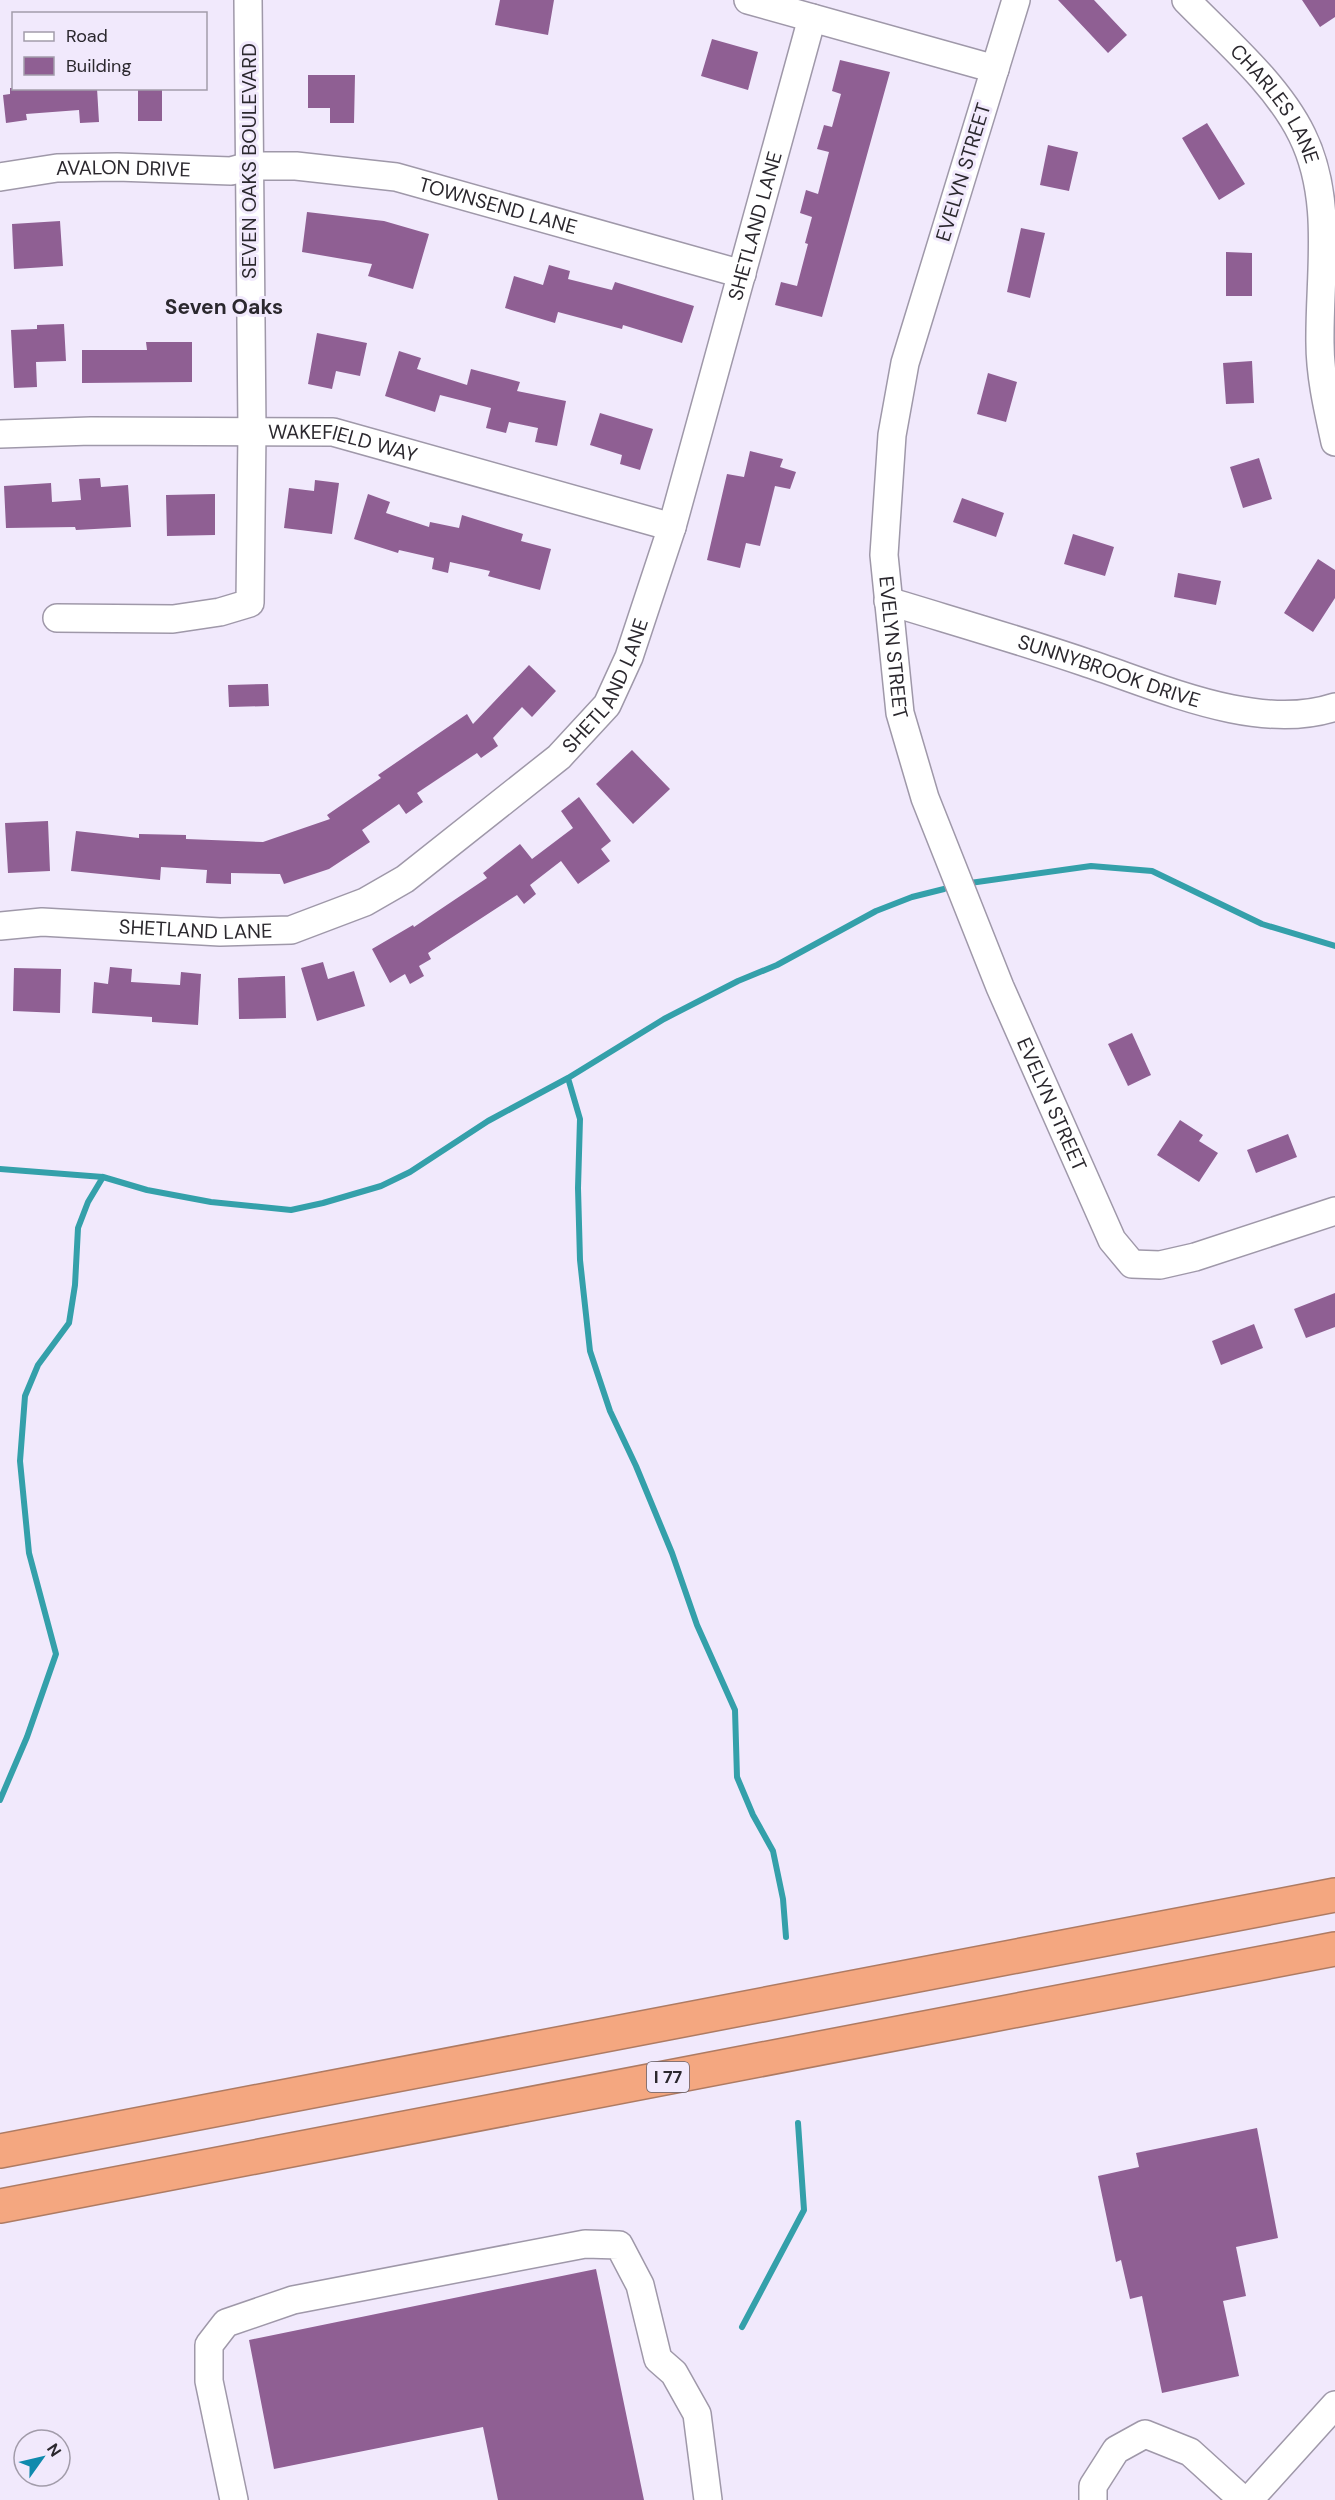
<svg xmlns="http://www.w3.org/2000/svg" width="1335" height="2500" font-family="'DM Sans',sans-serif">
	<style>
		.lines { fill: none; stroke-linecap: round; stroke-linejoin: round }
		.stream { stroke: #34a0aa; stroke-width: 6 }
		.building { fill: #8f5f93 }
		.minor-casing { stroke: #9f98a9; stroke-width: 30 }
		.highway-casing { stroke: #ae7b63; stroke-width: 36 }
		.minor { stroke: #fff; stroke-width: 27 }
		.highway { stroke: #f4a780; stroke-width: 33 }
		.labels { text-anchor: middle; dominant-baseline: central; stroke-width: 6; stroke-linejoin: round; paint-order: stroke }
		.shield { fill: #f1e9fc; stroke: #66626c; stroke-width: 1.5 }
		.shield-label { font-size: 18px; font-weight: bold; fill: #2b282e }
		.street-label { font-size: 20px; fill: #2b282e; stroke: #f1e9fc }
		.neighbourhood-label { font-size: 21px; font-weight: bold; fill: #2b282e; stroke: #f1e9fc }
	</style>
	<rect width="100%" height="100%" fill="#f1e9fc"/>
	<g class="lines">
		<!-- stream -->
		<path class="stream" d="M 970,883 L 1091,866 L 1152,871 L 1262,924 L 1335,946
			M 568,1078 L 580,1119 L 578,1188 L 580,1260 L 590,1351 L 610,1411 L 636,1466 L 672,1553 L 697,1625 L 735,1710 L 737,1777 L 753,1815 L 773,1851 L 783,1899 L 786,1937
			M 0,1169 L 103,1177 L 147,1190 L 211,1202 L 291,1210 L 323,1203 L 381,1186 L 410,1172 L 488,1121 L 568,1078 L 664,1019 L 738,981 L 777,965 L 876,911 L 912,897 L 944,889
			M 0,1800 L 27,1737 L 56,1654 L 29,1553 L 20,1461 L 25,1396 L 38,1365 L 69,1323 L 75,1285 L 78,1228 L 88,1202 L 103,1177
			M 742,2327 L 804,2210 L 798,2123"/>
	</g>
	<!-- building -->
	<path class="building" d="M 500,0 L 554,0 L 548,35 L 495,25 Z
		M 1058,0 L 1094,0 L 1127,35 L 1108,53 Z
		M 1302,0 L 1335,0 L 1335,17 L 1320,27 Z
		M 712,39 L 758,52 L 748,90 L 701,76 Z
		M 840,60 L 890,72 L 822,317 L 775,305 L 781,282 L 797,286 L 808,244 L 805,243 L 812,217 L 800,213 L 806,190 L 818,194 L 829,152 L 817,149 L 824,125 L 832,127 L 841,94 L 832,91 Z
		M 308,75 L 355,75 L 354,123 L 330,123 L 330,108 L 308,108 Z
		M 10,88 L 97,88 L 99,122 L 80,123 L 79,110 L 26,114 L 27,120 L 6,123 L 3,95 L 10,94 Z
		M 138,88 L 162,88 L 162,121 L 138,121 Z
		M 1207,123 L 1245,184 L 1219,200 L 1182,138 Z
		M 1048,145 L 1078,152 L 1069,191 L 1040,185 Z
		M 307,212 L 384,221 L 429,234 L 413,289 L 368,276 L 372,264 L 302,252 Z
		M 60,221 L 63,266 L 14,269 L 12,224 Z
		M 1021,228 L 1045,233 L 1030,298 L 1007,292 Z
		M 1226,252 L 1252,253 L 1252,296 L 1226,296 Z
		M 549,265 L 570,271 L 568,279 L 612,290 L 615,282 L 694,306 L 682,343 L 623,325 L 622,329 L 558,312 L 555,323 L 505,308 L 514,276 L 543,285 Z
		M 64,324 L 66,361 L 36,362 L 37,387 L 14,388 L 11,330 L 37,329 L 37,325 Z
		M 317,333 L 367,343 L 360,376 L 336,371 L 332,389 L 308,384 Z
		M 146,342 L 192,342 L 192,382 L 82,383 L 82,350 L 147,350 Z
		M 399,351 L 421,358 L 417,369 L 467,385 L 471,369 L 520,382 L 517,391 L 566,401 L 557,446 L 535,442 L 538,428 L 509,422 L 506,433 L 486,428 L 491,408 L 440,395 L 435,412 L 385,396 Z
		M 1252,361 L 1254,403 L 1226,404 L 1223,363 Z
		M 988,373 L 1017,382 L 1006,422 L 977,414 Z
		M 600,413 L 653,429 L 640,470 L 620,464 L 622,455 L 590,445 Z
		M 750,451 L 783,459 L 780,467 L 796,472 L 790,489 L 775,486 L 760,546 L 746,543 L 740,568 L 707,560 L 727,474 L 744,477 Z
		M 1259,458 L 1272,499 L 1243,508 L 1230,467 Z
		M 100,478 L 101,487 L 128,485 L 131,527 L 76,530 L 75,527 L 6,528 L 4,486 L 51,483 L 52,502 L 81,500 L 79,479 Z
		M 315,480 L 339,483 L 332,534 L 284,528 L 289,488 L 314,491 Z
		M 215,494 L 215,535 L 167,536 L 166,495 Z
		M 368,494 L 390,502 L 386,513 L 429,527 L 430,522 L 459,528 L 462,515 L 523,534 L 521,541 L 551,549 L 540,590 L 488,576 L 490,571 L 450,562 L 448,573 L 432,569 L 434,558 L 399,550 L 398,553 L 354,539 Z
		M 962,498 L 1004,513 L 996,537 L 953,522 Z
		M 1073,534 L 1114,547 L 1105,576 L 1064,564 Z
		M 1318,559 L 1335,570 L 1335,598 L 1313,632 L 1284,613 Z
		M 1178,573 L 1221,581 L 1216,605 L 1174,597 Z
		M 529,665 L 556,691 L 532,717 L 522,707 L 493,738 L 498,746 L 481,758 L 477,753 L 417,793 L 423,802 L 406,814 L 399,804 L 362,830 L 370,842 L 329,869 L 284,884 L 280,874 L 231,873 L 231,884 L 206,883 L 207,870 L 161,867 L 160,880 L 71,871 L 76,831 L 139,838 L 139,834 L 186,835 L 186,839 L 263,842 L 330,819 L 327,815 L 381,778 L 378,775 L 467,714 L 473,724 Z
		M 268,684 L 269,706 L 229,707 L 228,685 Z
		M 632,750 L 670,789 L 633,824 L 596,784 Z
		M 579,797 L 611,841 L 601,849 L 610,861 L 578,884 L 561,861 L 530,885 L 536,894 L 524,904 L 517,895 L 428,953 L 431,959 L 419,966 L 424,976 L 410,984 L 405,974 L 390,983 L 372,949 L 413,925 L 414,927 L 487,878 L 483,873 L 520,844 L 532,859 L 573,828 L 561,811 Z
		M 48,821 L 50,871 L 8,873 L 5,823 Z
		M 323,962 L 328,979 L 354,971 L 365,1006 L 317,1021 L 301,968 Z
		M 110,967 L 132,969 L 131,982 L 180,985 L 181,972 L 201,974 L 198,1025 L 152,1022 L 152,1017 L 92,1013 L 94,982 L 108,984 Z
		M 14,968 L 61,969 L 60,1013 L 13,1011 Z
		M 285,976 L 286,1018 L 239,1019 L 238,978 Z
		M 1132,1033 L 1151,1075 L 1128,1086 L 1108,1044 Z
		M 1180,1120 L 1203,1135 L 1199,1141 L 1218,1153 L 1199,1182 L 1157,1155 Z
		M 1288,1134 L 1297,1157 L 1256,1173 L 1247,1150 Z
		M 1335,1293 L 1335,1327 L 1306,1338 L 1294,1309 Z
		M 1254,1324 L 1263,1348 L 1221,1365 L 1212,1341 Z
		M 1257,2128 L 1278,2238 L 1236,2247 L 1246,2296 L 1223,2301 L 1239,2376 L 1162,2393 L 1142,2296 L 1130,2299 L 1121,2260 L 1116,2262 L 1098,2176 L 1139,2167 L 1136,2153 Z
		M 596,2269 L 644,2500 L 498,2500 L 483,2427 L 274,2469 L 249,2340 Z"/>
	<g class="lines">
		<defs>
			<g id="minor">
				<path d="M 748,0 L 995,69"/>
				<path id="s1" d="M 1016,0 L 905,363 L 892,435 L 884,555 L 900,713 L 925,798 L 1000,987 L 1112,1240 L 1132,1264 L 1160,1265 L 1195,1257 L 1335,1211"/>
				<path id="s2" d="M 1186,0 C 1225,40 1277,84 1302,135 C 1334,200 1319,273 1320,343 C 1320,376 1328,410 1335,442"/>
				<path id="s3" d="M 0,177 L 57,168 L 117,167 L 231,171 L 249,166 L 296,166 L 396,177 L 742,274"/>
				<path id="s4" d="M 0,434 L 91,431 L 333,432 L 672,527"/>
				<path id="s5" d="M 888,601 C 953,621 1019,640 1084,662 C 1158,686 1257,733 1335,707"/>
				<path d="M 57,618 L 173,619 L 220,612 L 250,603 L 252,431 L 248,0"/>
				<path id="s6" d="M 0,926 L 42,922 L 220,932 L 291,930 L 365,902 L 405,879 L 559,757 L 607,705 L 629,657 L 672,527 L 812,18"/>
				<path d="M 234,2500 L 209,2381 L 209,2345 L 226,2323 L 293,2300 L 585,2244 L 619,2245 L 640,2285 L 658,2359 L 674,2373 L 697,2414 L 708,2500"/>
				<path d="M 1093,2500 L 1093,2486 L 1116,2450 L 1145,2434 L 1190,2452 L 1243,2500"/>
				<path d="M 1249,2500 L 1335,2405"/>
			</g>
			<path id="highway" d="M 0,2151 L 1335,1895
				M 0,2206 L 1335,1949"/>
		</defs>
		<!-- minor casing -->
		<use href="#minor" class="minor-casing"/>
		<!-- highway casing -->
		<use href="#highway" class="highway-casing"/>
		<!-- minor -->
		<use href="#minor" class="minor"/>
		<!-- highway -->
		<use href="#highway" class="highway"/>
	</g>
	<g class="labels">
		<!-- shield labels -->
		<rect class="shield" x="647" y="2062" width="42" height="30" rx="4.5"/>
		<g class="shield-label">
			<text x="668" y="2077">I 77</text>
		</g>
		<!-- street labels -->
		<g class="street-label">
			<text stroke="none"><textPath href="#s2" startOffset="138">CHARLES LANE</textPath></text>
			<text transform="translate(249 161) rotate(-90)">SEVEN OAKS BOULEVARD</text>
			<text stroke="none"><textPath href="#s3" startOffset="124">AVALON DRIVE</textPath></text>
			<text transform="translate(963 172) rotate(-73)">EVELYN STREET</text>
			<text stroke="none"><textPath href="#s3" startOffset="504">TOWNSEND LANE</textPath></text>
			<text stroke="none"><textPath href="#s6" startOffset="1186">SHETLAND LANE</textPath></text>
			<text stroke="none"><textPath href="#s4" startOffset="344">WAKEFIELD WAY</textPath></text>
			<text stroke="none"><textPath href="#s1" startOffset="666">EVELYN STREET</textPath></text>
			<text stroke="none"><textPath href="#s5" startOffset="232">SUNNYBROOK DRIVE</textPath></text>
			<text stroke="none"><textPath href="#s6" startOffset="700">SHETLAND LANE</textPath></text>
			<text stroke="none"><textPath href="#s6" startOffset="196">SHETLAND LANE</textPath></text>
			<text stroke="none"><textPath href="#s1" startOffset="1152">EVELYN STREET</textPath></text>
		</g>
		<!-- neighbourhood labels -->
		<g class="neighbourhood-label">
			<text x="224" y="307">Seven Oaks</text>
		</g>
	</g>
	<!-- legend -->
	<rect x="12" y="12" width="195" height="78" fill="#f1e9fc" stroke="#a29caa" stroke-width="1.5"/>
	<rect x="24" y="32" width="30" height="9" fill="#ffffff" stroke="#a29caa" stroke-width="1.5"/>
	<text x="66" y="42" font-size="18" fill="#2b282e">Road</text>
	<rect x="24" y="57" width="30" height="18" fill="#8f5f93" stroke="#a29caa" stroke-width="1.5"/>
	<text x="66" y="72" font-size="18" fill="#2b282e">Building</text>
	<!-- north arrow -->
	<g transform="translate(42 2458) rotate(56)"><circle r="28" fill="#f1e9fc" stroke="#a29caa" stroke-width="1.5"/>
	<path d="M0-4.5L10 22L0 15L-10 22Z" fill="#0f8aad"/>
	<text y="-9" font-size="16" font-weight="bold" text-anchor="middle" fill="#2b282e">N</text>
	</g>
</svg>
